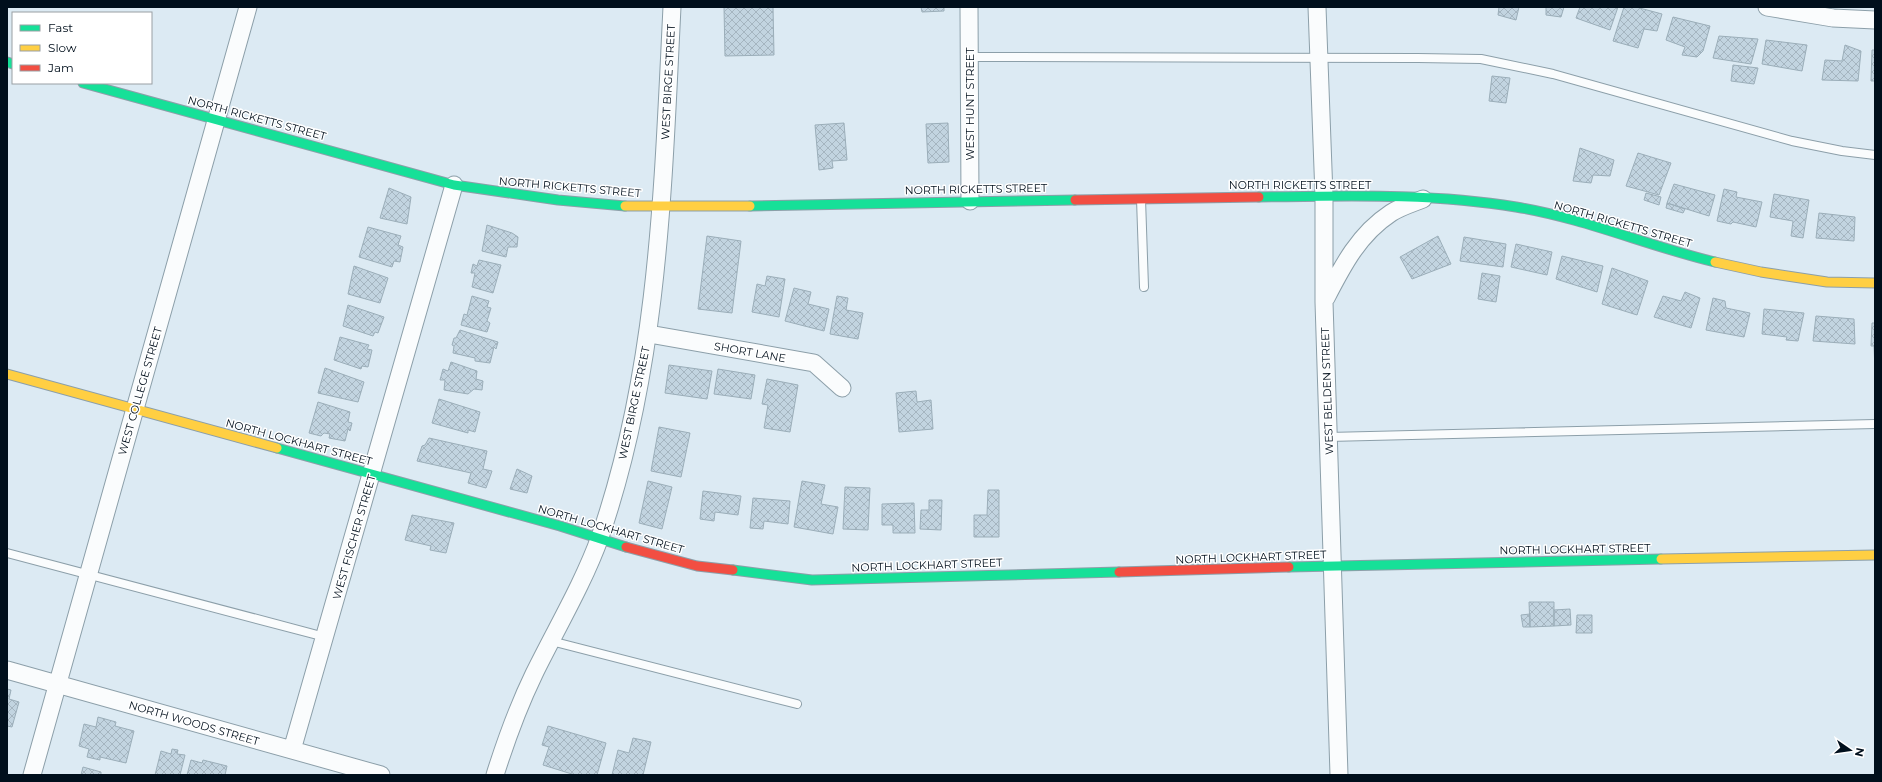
<svg xmlns="http://www.w3.org/2000/svg" width="1882" height="782" font-family="Montserrat,sans-serif">
	<style>
		.building { fill: url(#building-cross-hatch); stroke: #9baeb9 }
		.lines { fill: none; stroke-linecap: round; stroke-linejoin: round }
		.lane-casing { stroke: #8c9fa9; stroke-width: 10 }
		.street-casing { stroke: #8c9fa9; stroke-width: 19 }
		.fast-casing { stroke: #8c9fa9; stroke-width: 11 }
		.slow-casing { stroke: #8c9fa9; stroke-width: 11 }
		.jam-casing { stroke: #8c9fa9; stroke-width: 11 }
		.lane { stroke: #fafcfd; stroke-width: 8 }
		.street { stroke: #fafcfd; stroke-width: 17 }
		.fast { stroke: #16e098; stroke-width: 9 }
		.slow { stroke: #ffcf43; stroke-width: 9 }
		.jam { stroke: #f24e42; stroke-width: 9 }
		.labels { text-anchor: middle; dominant-baseline: central; stroke-width: 3; stroke-linejoin: round; paint-order: stroke }
		.street-label { font-size: 11px; fill: #000f1c; stroke: #fff }
	</style>
	<defs>
		<pattern id="building-cross-hatch" width="8" height="8" patternUnits="userSpaceOnUse"><rect width="8" height="8" fill="#c2d4e0"/><path d="M0 0l8 8M0 8l8-8" fill="none" stroke="#a5b5c0"/></pattern>
	</defs>
	<rect width="100%" height="100%" fill="#dceaf3"/>
	<!-- building -->
	<path class="building" d="M 724,7 L 773,7 L 774,55 L 725,56 Z
		M 921,7 L 944,7 L 944,11 L 922,12 Z
		M 1499,7 L 1519,7 L 1516,20 L 1498,15 Z
		M 1546,7 L 1564,7 L 1561,17 L 1546,15 Z
		M 1580,7 L 1618,7 L 1610,30 L 1576,18 Z
		M 1624,7 L 1636,7 L 1662,14 L 1657,31 L 1644,29 L 1638,48 L 1613,41 Z
		M 1673,17 L 1710,26 L 1703,51 L 1697,57 L 1682,55 L 1685,47 L 1666,40 Z
		M 1719,36 L 1758,39 L 1751,64 L 1713,58 Z
		M 1766,40 L 1807,45 L 1802,71 L 1762,64 Z
		M 1845,45 L 1861,51 L 1858,81 L 1822,80 L 1825,60 L 1842,61 Z
		M 1872,50 L 1875,50 L 1875,81 L 1871,81 Z
		M 1733,65 L 1758,68 L 1754,84 L 1731,81 Z
		M 1492,76 L 1510,78 L 1506,103 L 1489,101 Z
		M 844,123 L 847,160 L 832,161 L 833,168 L 819,170 L 815,125 Z
		M 948,123 L 949,162 L 928,163 L 926,124 Z
		M 1580,148 L 1614,160 L 1610,176 L 1593,175 L 1591,183 L 1573,181 Z
		M 1638,153 L 1671,163 L 1659,195 L 1626,186 Z
		M 1674,184 L 1715,195 L 1709,216 L 1667,203 Z
		M 389,188 L 411,197 L 407,224 L 380,218 Z
		M 1724,189 L 1737,192 L 1736,197 L 1762,202 L 1756,227 L 1733,222 L 1731,224 L 1717,221 Z
		M 1646,193 L 1661,197 L 1659,205 L 1644,200 Z
		M 1774,194 L 1809,200 L 1803,238 L 1791,236 L 1793,221 L 1770,217 Z
		M 1667,203 L 1685,209 L 1683,213 L 1666,208 Z
		M 1819,213 L 1855,217 L 1854,241 L 1816,238 Z
		M 487,225 L 512,233 L 518,237 L 517,247 L 508,247 L 506,257 L 482,251 Z
		M 368,227 L 401,236 L 398,245 L 403,247 L 400,262 L 394,261 L 392,267 L 359,257 Z
		M 707,236 L 741,241 L 732,313 L 698,309 Z
		M 1438,236 L 1451,264 L 1412,279 L 1400,257 Z
		M 1464,237 L 1506,244 L 1503,267 L 1460,261 Z
		M 1516,244 L 1552,252 L 1547,275 L 1511,267 Z
		M 1562,256 L 1603,266 L 1597,292 L 1556,279 Z
		M 479,260 L 501,265 L 493,293 L 472,287 L 475,273 L 471,273 L 473,264 L 477,266 Z
		M 354,266 L 388,278 L 380,303 L 348,294 Z
		M 1612,268 L 1648,281 L 1637,315 L 1602,304 Z
		M 1482,273 L 1500,276 L 1496,302 L 1478,299 Z
		M 767,276 L 785,279 L 779,317 L 752,312 L 757,284 L 765,286 Z
		M 794,288 L 811,292 L 808,304 L 829,309 L 824,331 L 785,321 Z
		M 1685,292 L 1700,298 L 1691,328 L 1654,317 L 1663,296 L 1681,301 Z
		M 472,296 L 489,301 L 487,307 L 491,308 L 487,321 L 490,323 L 487,332 L 461,325 L 464,314 L 467,315 Z
		M 837,296 L 848,298 L 846,310 L 863,313 L 858,339 L 830,334 Z
		M 1713,298 L 1725,301 L 1726,308 L 1750,313 L 1744,337 L 1706,330 Z
		M 348,305 L 384,317 L 378,333 L 375,332 L 373,336 L 343,326 Z
		M 1764,309 L 1804,313 L 1798,341 L 1786,340 L 1787,337 L 1762,334 Z
		M 1816,316 L 1854,319 L 1855,344 L 1813,341 Z
		M 1872,323 L 1875,323 L 1875,370 L 1874,346 L 1871,346 Z
		M 460,330 L 498,342 L 496,349 L 494,347 L 490,363 L 475,361 L 475,358 L 453,353 L 454,346 L 452,345 L 454,338 L 456,338 Z
		M 340,337 L 369,345 L 367,349 L 372,350 L 368,367 L 362,366 L 361,369 L 334,360 Z
		M 451,362 L 477,371 L 476,379 L 483,381 L 482,390 L 474,389 L 468,394 L 444,390 L 445,380 L 440,380 L 443,369 L 448,371 Z
		M 669,365 L 712,371 L 707,399 L 665,393 Z
		M 325,368 L 364,382 L 358,402 L 318,393 Z
		M 718,369 L 755,375 L 751,399 L 714,394 Z
		M 767,379 L 798,385 L 790,432 L 764,428 L 768,405 L 762,404 Z
		M 916,391 L 917,402 L 931,400 L 933,429 L 899,432 L 896,393 Z
		M 439,399 L 480,412 L 475,432 L 468,430 L 468,433 L 432,423 Z
		M 318,402 L 350,412 L 348,422 L 352,423 L 350,431 L 348,429 L 345,441 L 329,438 L 330,434 L 324,433 L 321,436 L 309,433 Z
		M 659,427 L 690,433 L 681,477 L 651,471 Z
		M 429,438 L 487,451 L 483,469 L 492,471 L 486,488 L 468,483 L 471,473 L 417,461 L 422,446 L 425,445 Z
		M 517,469 L 532,476 L 527,493 L 510,489 Z
		M 648,481 L 672,487 L 662,529 L 639,523 Z
		M 802,481 L 825,485 L 821,504 L 838,507 L 833,534 L 794,527 Z
		M 845,487 L 870,488 L 868,530 L 843,529 Z
		M 988,490 L 999,490 L 999,537 L 974,537 L 974,515 L 987,515 Z
		M 703,491 L 741,496 L 738,515 L 715,512 L 714,521 L 700,519 Z
		M 753,498 L 790,501 L 788,524 L 764,521 L 763,529 L 750,528 Z
		M 929,500 L 942,500 L 941,530 L 920,529 L 921,510 L 929,510 Z
		M 914,503 L 915,533 L 893,533 L 893,525 L 882,525 L 882,504 Z
		M 412,515 L 454,523 L 446,553 L 430,550 L 431,546 L 405,540 Z
		M 1529,602 L 1554,602 L 1554,626 L 1530,627 Z
		M 1570,609 L 1571,625 L 1554,626 L 1554,610 Z
		M 1530,614 L 1530,627 L 1523,627 L 1521,615 Z
		M 1577,615 L 1592,615 L 1592,633 L 1576,633 Z
		M 7,689 L 11,690 L 9,699 L 19,702 L 12,727 L 7,726 Z
		M 98,717 L 116,722 L 115,726 L 134,731 L 126,763 L 100,757 L 100,760 L 87,757 L 89,749 L 79,746 L 84,724 L 96,727 Z
		M 548,726 L 606,743 L 597,775 L 575,775 L 543,765 L 549,747 L 542,745 Z
		M 633,738 L 651,742 L 643,775 L 612,775 L 618,750 L 629,753 Z
		M 172,749 L 178,750 L 177,754 L 185,755 L 180,775 L 155,775 L 161,751 L 171,754 Z
		M 191,760 L 202,763 L 203,760 L 227,766 L 225,775 L 187,775 Z
		M 83,767 L 101,772 L 101,775 L 81,775 Z"/>
	<g class="lines">
		<defs>
			<path id="lane" d="M 970,57 L 1418,58 L 1481,59 L 1553,74 L 1792,141 L 1842,151 L 1875,155
				M 1141,199 L 1144,287
				M 1328,437 L 1875,424
				M 7,553 L 325,637
				M 551,641 L 797,704"/>
			<path id="street" d="M 969,7 L 970,201
				M 1317,7 L 1324,196 L 1324,302 L 1339,775
				M 1767,7 L 1833,18 L 1875,20
				M 1326,298 C 1343,265 1359,234 1391,213 C 1400,207 1413,203 1423,199
				M 649,334 L 814,363 L 842,388
				M 7,670 L 381,775
				M 292,750 L 454,185
				M 32,775 L 248,7
				M 495,775 C 506,740 518,707 534,674 C 556,629 583,584 600,537 C 659,366 663,186 672,7"/>
			<path id="fast" d="M 7,62 L 13,64
				M 83,83 L 454,185 L 558,200 L 625,206
				M 1259,197 C 1345,196 1432,193 1516,207 C 1584,218 1648,246 1715,262
				M 750,206 L 1075,200
				M 277,448 L 560,526 L 626,547
				M 1289,567 L 1661,559
				M 733,570 L 812,580 L 1119,572"/>
			<path id="slow" d="M 625,206 L 750,206
				M 1715,262 L 1761,272 L 1827,282 L 1875,283
				M 7,374 L 277,448
				M 1661,559 L 1875,555"/>
			<path id="jam" d="M 1075,200 L 1259,197
				M 626,547 L 697,566 L 733,570
				M 1119,572 L 1289,567"/>
		</defs>
		<!-- lane casing -->
		<use href="#lane" class="lane-casing"/>
		<!-- street casing -->
		<use href="#street" class="street-casing"/>
		<!-- fast casing -->
		<use href="#fast" class="fast-casing"/>
		<!-- slow casing -->
		<use href="#slow" class="slow-casing"/>
		<!-- jam casing -->
		<use href="#jam" class="jam-casing"/>
		<!-- lane -->
		<use href="#lane" class="lane"/>
		<!-- street -->
		<use href="#street" class="street"/>
		<!-- fast -->
		<use href="#fast" class="fast"/>
		<!-- slow -->
		<use href="#slow" class="slow"/>
		<!-- jam -->
		<use href="#jam" class="jam"/>
	</g>
	<g class="labels">
		<!-- street labels -->
		<g class="street-label">
			<text transform="translate(668 82) rotate(-87)">WEST BIRGE STREET</text>
			<text transform="translate(970 104) rotate(-90)">WEST HUNT STREET</text>
			<text transform="translate(257 118) rotate(15)">NORTH RICKETTS STREET</text>
			<text x="1300" y="185">NORTH RICKETTS STREET</text>
			<text transform="translate(570 187) rotate(5)">NORTH RICKETTS STREET</text>
			<text transform="translate(976 189) rotate(-1)">NORTH RICKETTS STREET</text>
			<text transform="translate(1623 224) rotate(16)">NORTH RICKETTS STREET</text>
			<text transform="translate(750 352) rotate(10)">SHORT LANE</text>
			<text transform="translate(140 391) rotate(-74)">WEST COLLEGE STREET</text>
			<text transform="translate(1327 391) rotate(-92)">WEST BELDEN STREET</text>
			<text transform="translate(634 403) rotate(-78)">WEST BIRGE STREET</text>
			<text transform="translate(299 442) rotate(15)">NORTH LOCKHART STREET</text>
			<text transform="translate(611 529) rotate(16)">NORTH LOCKHART STREET</text>
			<text transform="translate(354 537) rotate(-74)">WEST FISCHER STREET</text>
			<text transform="translate(1575 549) rotate(-1)">NORTH LOCKHART STREET</text>
			<text transform="translate(1251 557) rotate(-2)">NORTH LOCKHART STREET</text>
			<text transform="translate(927 565) rotate(-2)">NORTH LOCKHART STREET</text>
			<text transform="translate(194 723) rotate(16)">NORTH WOODS STREET</text>
		</g>
	</g>
	<!-- border -->
	<rect width="1882" height="782" fill="none" stroke="#000f1c" stroke-width="16"/>
	<!-- legend -->
	<rect x="12" y="12" width="140" height="72" fill="#ffffff" stroke="#999fa4"/>
	<rect x="20" y="25" width="20" height="6" fill="#16e098" stroke="#999fa4"/>
	<text x="48" y="32" font-size="12" fill="#000f1c">Fast</text>
	<rect x="20" y="45" width="20" height="6" fill="#ffcf43" stroke="#999fa4"/>
	<text x="48" y="52" font-size="12" fill="#000f1c">Slow</text>
	<rect x="20" y="65" width="20" height="6" fill="#f24e42" stroke="#999fa4"/>
	<text x="48" y="72" font-size="12" fill="#000f1c">Jam</text>
	<!-- north arrow -->
	<g transform="translate(1850 750) rotate(103)" stroke="#ffffff" stroke-width="3" paint-order="stroke">
	<path d="M0-3L7 15L0 10L-7 15Z" fill="#000f1c"/>
	<text y="-6" font-size="11" font-weight="bold" text-anchor="middle" fill="#000f1c">N</text>
	</g>
</svg>
